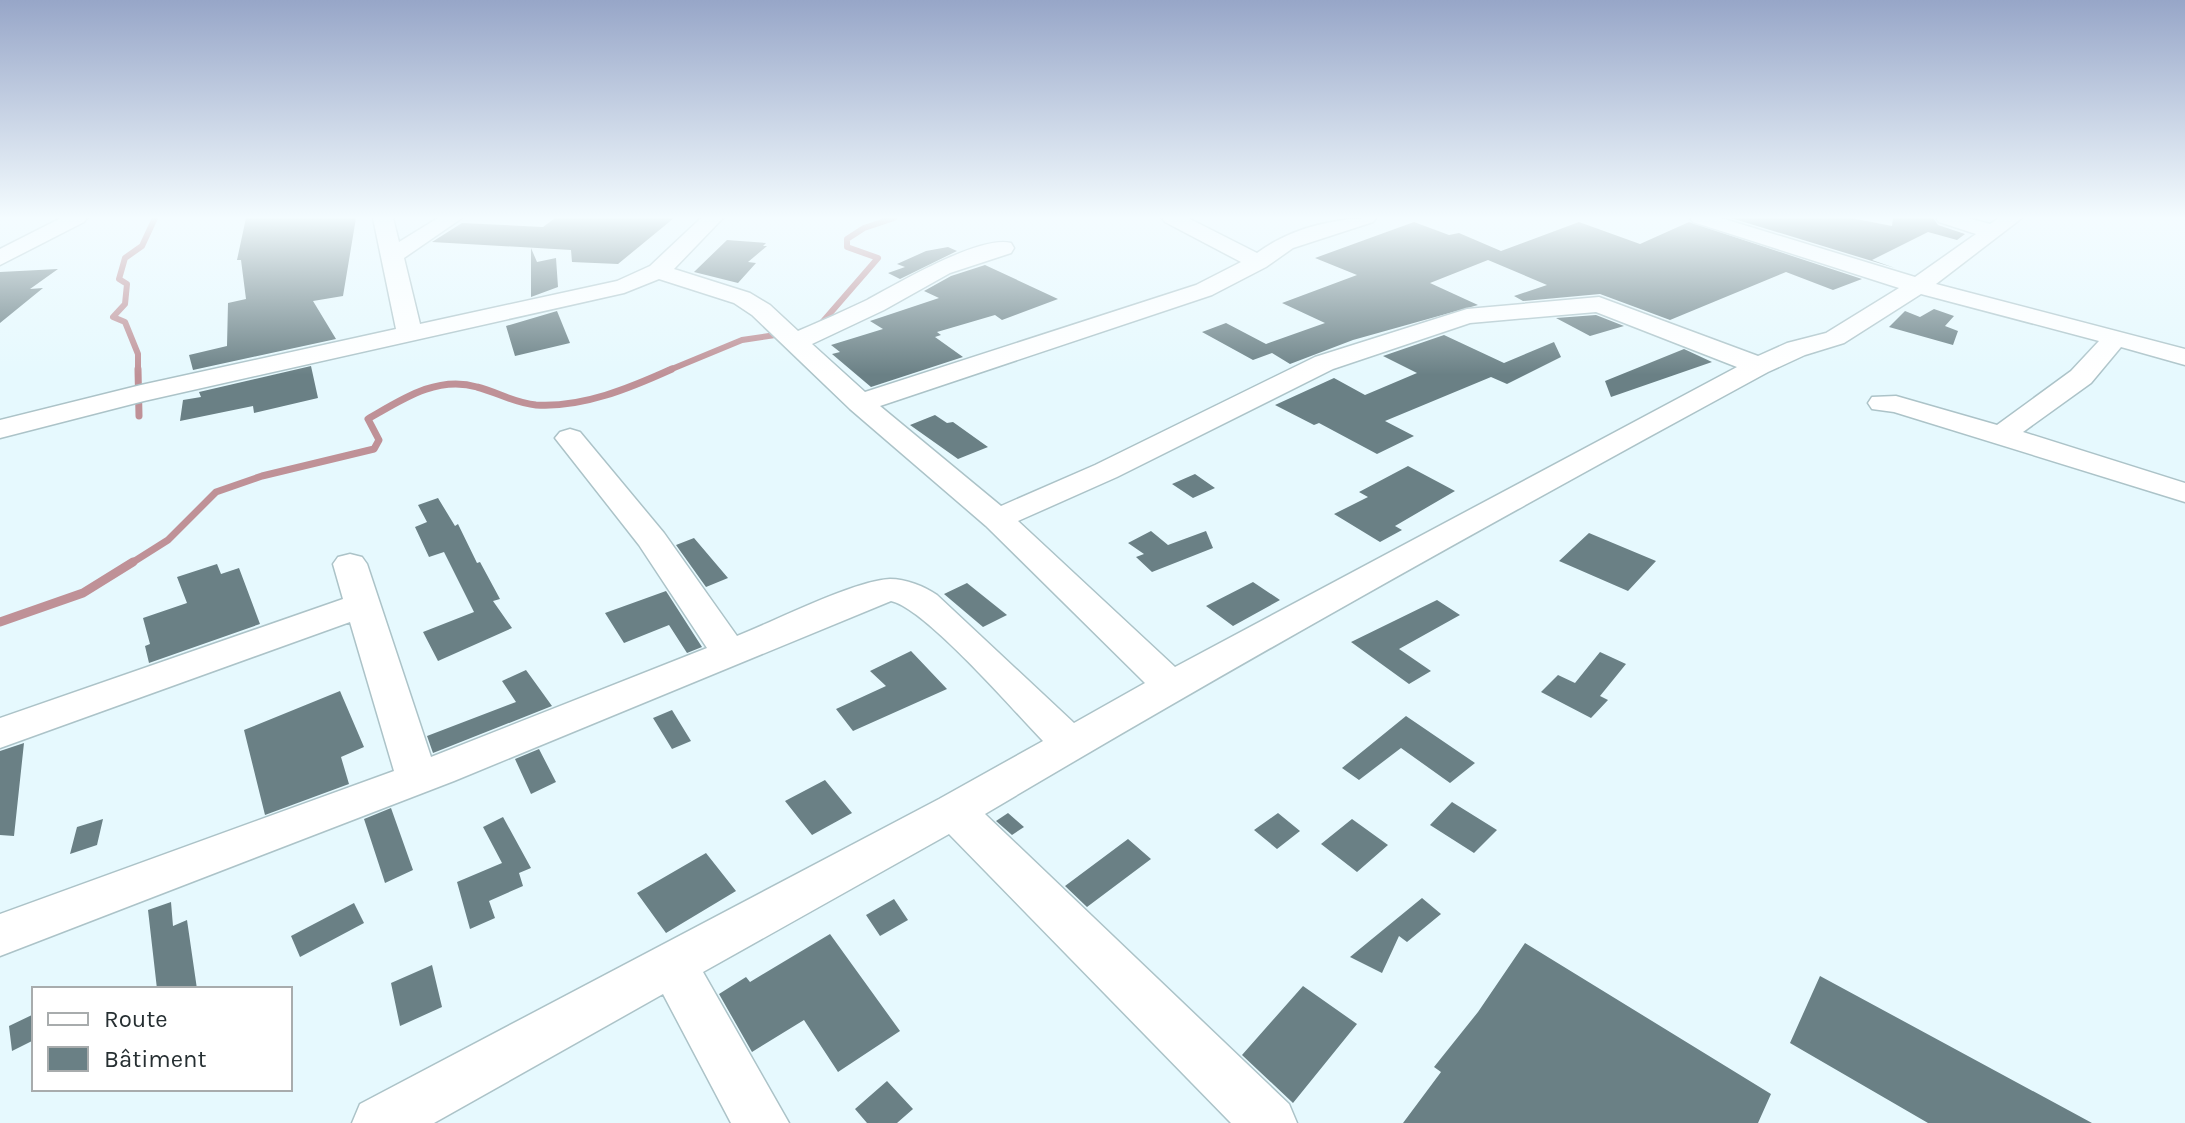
<svg xmlns="http://www.w3.org/2000/svg" width="2185" height="1123" font-family="Karla,sans-serif">
	<style>
		.lines { fill: none; stroke-linecap: round; stroke-linejoin: round }
		.stream-far2 { stroke: #bf9197; stroke-width: 6 }
		.stream-far1 { stroke: #bf9197; stroke-width: 7 }
		.stream { stroke: #bf9197; stroke-width: 9 }
		.building { fill: #6a8085 }
		.minor-casing { stroke: #acc3c8; stroke-width: 3 }
		.minor { fill: #fff; fill-rule: evenodd }
	</style>
	<rect width="100%" height="100%" fill="#e6f9fe"/>
	<g class="lines">
		<!-- stream-far2 -->
		<path class="stream-far2" d="M 819,326 L 878,258 L 847,247 L 847,239 L 864,228 L 894,218
			M 138,371 L 138,354 L 125,322 L 113,317 L 125,304 L 127,284 L 119,279 L 125,258 L 142,246 L 155,218
			M 667,371 L 742,340 L 782,334"/>
		<!-- stream-far1 -->
		<path class="stream-far1" d="M 138,369 L 139,416
			M 130,564 L 168,540 L 216,492 L 262,476 L 374,449 L 379,440 L 368,419 C 401,400 437,375 477,387 C 497,392 514,403 536,405 C 582,408 630,388 672,369"/>
		<!-- stream -->
		<path class="stream" d="M 0,622 L 83,593 L 133,562"/>
	</g>
	<!-- building -->
	<path class="building" d="M 246,218 L 356,218 L 343,296 L 313,301 L 336,339 L 193,370 L 189,355 L 227,346 L 228,303 L 246,299 L 241,260 L 237,260 Z
		M 555,218 L 674,218 L 618,264 L 572,262 L 571,250 L 432,242 L 462,223 L 543,227 Z
		M 1731,218 L 1851,218 L 1892,226 L 1893,218 L 1933,218 L 1938,225 L 1965,234 L 1957,240 L 1928,232 L 1872,260 L 1895,268 Z
		M 1414,222 L 1449,235 L 1459,233 L 1501,251 L 1579,222 L 1640,244 L 1689,222 L 1862,279 L 1833,290 L 1786,272 L 1670,320 L 1600,294 L 1523,301 L 1514,296 L 1547,285 L 1488,260 L 1430,283 L 1478,305 L 1353,340 L 1290,364 L 1272,353 L 1253,360 L 1202,332 L 1226,323 L 1266,344 L 1325,323 L 1282,303 L 1357,275 L 1315,258 Z
		M 727,240 L 766,243 L 763,246 L 767,246 L 748,262 L 756,263 L 738,283 L 694,272 Z
		M 948,247 L 957,251 L 900,279 L 888,273 L 905,267 L 897,264 L 926,251 Z
		M 531,248 L 537,262 L 556,258 L 558,287 L 531,297 Z
		M 985,265 L 1058,299 L 1002,320 L 995,315 L 937,332 L 941,335 L 935,337 L 963,357 L 871,387 L 832,354 L 840,352 L 831,345 L 883,329 L 870,321 L 939,298 L 924,291 L 951,276 Z
		M 58,269 L 30,289 L 43,288 L 0,323 L 0,272 Z
		M 1934,309 L 1954,316 L 1945,326 L 1958,331 L 1953,345 L 1889,327 L 1905,311 L 1920,317 Z
		M 557,311 L 570,343 L 515,356 L 506,326 Z
		M 1596,315 L 1624,326 L 1590,336 L 1556,318 Z
		M 1444,335 L 1504,363 L 1554,342 L 1561,357 L 1507,384 L 1491,377 L 1385,421 L 1414,436 L 1377,454 L 1319,423 L 1314,425 L 1275,405 L 1334,378 L 1365,395 L 1417,373 L 1383,356 Z
		M 1684,349 L 1712,362 L 1611,397 L 1605,381 Z
		M 311,366 L 318,398 L 254,413 L 253,406 L 180,421 L 183,400 L 201,397 L 199,392 Z
		M 935,415 L 947,423 L 953,422 L 988,447 L 958,459 L 910,425 Z
		M 1408,466 L 1455,491 L 1395,526 L 1402,530 L 1380,542 L 1334,514 L 1368,497 L 1359,492 Z
		M 1195,474 L 1215,488 L 1193,498 L 1172,484 Z
		M 438,498 L 455,526 L 458,524 L 477,563 L 480,562 L 500,599 L 493,601 L 512,628 L 438,661 L 423,632 L 474,612 L 444,552 L 429,557 L 415,527 L 427,522 L 418,505 Z
		M 1151,531 L 1168,545 L 1206,531 L 1213,548 L 1152,572 L 1136,557 L 1144,554 L 1128,543 Z
		M 1589,533 L 1656,561 L 1628,591 L 1559,561 Z
		M 694,538 L 728,578 L 706,587 L 676,545 Z
		M 217,564 L 221,574 L 239,568 L 260,624 L 149,663 L 145,646 L 150,644 L 143,618 L 187,603 L 177,577 Z
		M 1253,582 L 1280,600 L 1233,626 L 1206,606 Z
		M 967,583 L 1007,615 L 983,627 L 944,594 Z
		M 666,591 L 702,647 L 687,653 L 669,625 L 624,643 L 605,613 Z
		M 1437,600 L 1460,615 L 1399,649 L 1431,671 L 1409,684 L 1351,642 Z
		M 911,651 L 947,689 L 853,731 L 836,709 L 886,686 L 870,671 Z
		M 1600,652 L 1626,664 L 1600,696 L 1608,700 L 1591,718 L 1541,692 L 1558,675 L 1575,683 Z
		M 526,670 L 552,706 L 433,753 L 427,736 L 516,702 L 502,681 Z
		M 340,691 L 364,747 L 341,757 L 349,784 L 265,815 L 244,730 Z
		M 672,710 L 691,741 L 672,749 L 653,718 Z
		M 1406,716 L 1475,763 L 1450,783 L 1401,748 L 1359,780 L 1342,768 Z
		M 24,743 L 14,836 L 0,835 L 0,751 Z
		M 539,749 L 556,782 L 531,794 L 515,759 Z
		M 825,780 L 852,813 L 812,835 L 785,801 Z
		M 1452,802 L 1497,830 L 1474,853 L 1430,825 Z
		M 391,808 L 413,870 L 385,883 L 364,819 Z
		M 1008,813 L 1024,827 L 1012,835 L 996,821 Z
		M 1278,813 L 1300,831 L 1277,849 L 1254,830 Z
		M 503,817 L 531,868 L 519,873 L 523,886 L 489,901 L 495,918 L 470,929 L 457,882 L 502,863 L 483,827 Z
		M 103,819 L 97,845 L 70,854 L 77,827 Z
		M 1352,819 L 1388,845 L 1357,872 L 1321,844 Z
		M 1128,839 L 1151,859 L 1087,907 L 1065,886 Z
		M 706,853 L 736,891 L 666,933 L 637,893 Z
		M 1422,898 L 1441,914 L 1407,942 L 1399,936 L 1382,973 L 1350,957 Z
		M 894,899 L 908,920 L 880,936 L 866,915 Z
		M 171,902 L 173,926 L 187,920 L 197,989 L 157,989 L 148,910 Z
		M 354,903 L 364,923 L 300,957 L 291,936 Z
		M 830,934 L 900,1031 L 838,1072 L 804,1020 L 752,1052 L 719,994 L 746,977 L 750,982 Z
		M 1525,943 L 1771,1094 L 1758,1123 L 1403,1123 L 1441,1072 L 1434,1067 L 1478,1012 Z
		M 432,965 L 442,1007 L 400,1026 L 391,983 Z
		M 1820,976 L 2092,1123 L 1928,1123 L 1790,1043 Z
		M 1303,986 L 1357,1024 L 1293,1103 L 1242,1055 Z
		M 34,1014 L 34,1040 L 12,1051 L 9,1026 Z
		M 887,1081 L 913,1109 L 897,1123 L 867,1123 L 855,1109 Z"/>
	<g class="lines">
		<defs>
			<path id="minor" d="M 61,218 L 87,218 L 84,222 L 0,265 L 0,249 Z
				M 373,218 L 393,218 L 399,242 L 438,218 L 462,218 L 404,258 L 420,324 L 617,281 L 650,266 L 701,218 L 723,218 L 674,269 L 750,293 L 770,305 L 798,331 C 821,321 844,311 867,300 C 897,284 979,235 1011,243 L 1014,248 L 1011,253 L 950,273 L 884,310 L 812,344 L 865,392 L 1196,285 L 1241,262 L 1165,222 L 1162,218 L 1188,218 L 1257,253 C 1291,228 1334,218 1376,218 L 1373,222 L 1293,248 L 1266,267 L 1212,295 L 880,406 L 1001,506 L 1095,465 L 1315,357 L 1467,309 L 1599,297 L 1758,356 L 1787,343 L 1826,333 L 1899,288 L 1693,222 L 1690,218 L 1721,218 L 1915,277 L 1976,234 L 1939,222 L 1936,218 L 1968,218 L 1990,224 L 1999,218 L 2022,218 L 1936,284 L 2185,349 L 2185,365 L 2121,347 L 2091,383 L 2023,432 L 2185,483 L 2185,502 L 1894,412 L 1872,409 L 1868,403 L 1872,397 L 1896,396 L 1997,425 L 2071,371 L 2099,341 L 1921,294 L 1844,343 L 1805,355 L 1768,372 C 1505,515 1242,661 985,814 L 1289,1104 L 1297,1123 L 1231,1123 L 949,834 L 703,972 L 789,1123 L 731,1123 L 663,994 L 434,1123 L 352,1123 L 360,1104 L 939,799 L 1043,741 C 1014,711 925,608 891,601 L 454,781 L 0,956 L 0,914 L 394,771 L 350,622 L 0,748 L 0,718 L 343,599 L 333,564 L 338,557 L 350,554 L 362,557 L 367,564 L 431,757 L 707,648 L 639,545 L 555,438 L 560,432 L 570,429 L 580,432 L 664,533 L 737,636 C 775,621 853,581 890,579 C 906,579 924,586 937,595 L 1074,723 L 1145,683 L 986,526 L 850,409 L 752,315 L 734,303 L 659,279 L 624,293 L 144,401 L 0,438 L 0,420 L 141,385 L 396,329 ZM 1596,312 L 1737,367 L 1175,667 L 1018,521 L 1117,477 L 1333,369 L 1470,323 Z"/>
		</defs>
		<!-- minor casing -->
		<use href="#minor" class="minor-casing"/>
		<!-- minor -->
		<use href="#minor" class="minor"/>
	</g>
	<!-- sky -->
	<linearGradient id="sky" x2="0" y2="1"><stop stop-color="#97a6c8"/><stop offset="0.58" stop-color="#f4fcff"/><stop offset="1" stop-color="#f4fcff" stop-opacity="0"/></linearGradient>
	<rect width="2185" height="375" fill="url(#sky)"/>
	<!-- legend -->
	<rect x="32" y="987" width="260" height="104" fill="#ffffff" stroke="#a8acad" stroke-width="2"/>
	<rect x="48" y="1013" width="40" height="12" fill="#ffffff" stroke="#a8acad" stroke-width="2"/>
	<text x="104" y="1027" font-size="24" fill="#262f32">Route</text>
	<rect x="48" y="1047" width="40" height="24" fill="#6a8085" stroke="#a8acad" stroke-width="2"/>
	<text x="104" y="1067" font-size="24" fill="#262f32">Bâtiment</text>
</svg>
